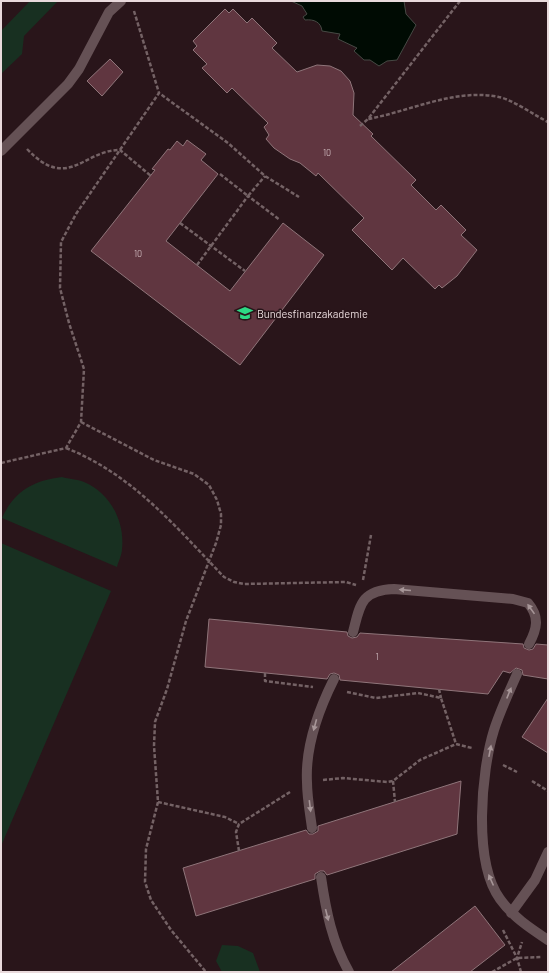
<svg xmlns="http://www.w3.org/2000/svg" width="549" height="973" font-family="Barlow,sans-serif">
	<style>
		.green { fill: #183021 }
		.water { fill: #000b03; stroke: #464944 }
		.building { fill: #603640; stroke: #8f757a }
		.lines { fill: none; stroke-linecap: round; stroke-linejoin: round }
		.path { stroke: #746265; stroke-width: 2.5; stroke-dasharray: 4 2; stroke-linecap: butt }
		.service { stroke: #655155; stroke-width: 10 }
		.oneway { fill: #a79698 }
		.labels { text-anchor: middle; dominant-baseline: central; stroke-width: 3; stroke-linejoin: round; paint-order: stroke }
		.number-label { font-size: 9px; fill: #c7b1b5 }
		.poi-label { font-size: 11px; fill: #e9dadc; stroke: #29151a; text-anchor: start }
	</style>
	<rect width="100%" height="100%" fill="#29151a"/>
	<!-- green -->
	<path class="green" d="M 30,1 L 58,1 L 24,36 L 22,54 L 1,74 L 1,31 Z
		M 62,477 C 69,479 77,479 84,482 C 110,493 125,521 122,549 C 122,555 118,562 117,567 L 2,518 C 15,490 33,481 62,477 Z
		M 1,543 L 111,591 L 1,846 Z
		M 222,945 L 238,946 L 253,953 L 260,972 L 222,972 L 216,961 Z"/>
	<!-- water -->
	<path class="water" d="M 291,1 L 404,1 L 406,14 L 416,25 L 397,60 L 387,61 L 379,66 L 370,60 L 364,60 L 354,51 L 357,48 L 338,39 L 340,34 L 322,31 C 321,22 314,19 305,20 L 303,17 L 307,14 L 302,6 Z"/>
	<!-- building -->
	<path class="building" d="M 225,9 L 229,13 L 233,9 L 247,23 L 252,18 L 277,43 L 272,48 L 297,72 L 317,65 L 330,66 L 341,71 L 350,81 L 354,93 L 353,115 L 373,134 L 371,136 L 416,180 L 411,185 L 436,210 L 441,205 L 466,230 L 461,235 L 477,250 L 457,276 L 442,288 L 439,285 L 435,289 L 403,258 L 392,270 L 352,230 L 364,218 L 318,173 L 316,176 L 300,163 L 290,159 L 274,148 L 266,139 L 269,135 L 264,127 L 268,123 L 232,88 L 227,93 L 202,68 L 207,64 L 193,50 L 197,46 L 193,41 Z
		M 110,59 L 123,72 L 102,96 L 87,81 Z
		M 187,140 L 206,154 L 201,160 L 218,174 L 166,241 L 230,291 L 283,223 L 324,255 L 240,365 L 91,251 L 155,170 L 152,169 L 168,149 L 170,150 L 177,141 L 183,146 Z
		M 209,619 L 347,632 L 348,636 L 352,638 L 357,637 L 360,633 L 523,644 L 524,648 L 529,650 L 533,649 L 536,644 L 548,645 L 548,679 L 523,675 L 522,670 L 516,668 L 510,673 L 503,671 L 488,694 L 340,680 L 339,675 L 334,673 L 330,674 L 327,679 L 205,667 Z
		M 548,698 L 548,753 L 522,737 Z
		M 461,781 L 457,834 L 327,875 L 324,871 L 320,871 L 315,874 L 315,879 L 196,916 L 183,868 L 306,830 L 309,834 L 313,834 L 318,831 L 318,826 Z
		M 475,906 L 505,945 L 470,972 L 391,972 Z"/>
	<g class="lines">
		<!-- path -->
		<path class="path" d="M 460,1 L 368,119 C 411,111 455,88 499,97 C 511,99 536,116 548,122
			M 134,11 L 159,93
			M 360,126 L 368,119
			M 27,149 C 68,192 83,150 120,150 L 151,176
			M 220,174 L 248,196 L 265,176
			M 180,223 L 245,271
			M 197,265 L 248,196 L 280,220
			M 81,422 L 154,460 L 194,474 L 209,485 L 217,500 L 221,514 L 221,525 L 216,543 L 186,621 L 167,689 L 155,722 L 154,746 L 158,802 L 146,849 L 145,882 L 151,900 L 171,930 L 206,972
			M 66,448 C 132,474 176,527 224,577 L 234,582 L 244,584 L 346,582 L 356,585
			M 1,463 L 66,448 L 81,422 L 84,369 L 69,323 L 60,288 L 61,242 L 76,214 L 159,93 L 228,143 L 265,176 L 299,197
			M 363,580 L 371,535
			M 265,673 L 265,681 L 313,687
			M 439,689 L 441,698
			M 347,692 L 376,698 L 418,693 L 441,698 L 456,744
			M 503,765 L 517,772
			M 323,780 L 343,778 L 387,782 L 393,781 L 420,760 L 456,744 L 472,748
			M 393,781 L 395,802
			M 532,781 L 548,791
			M 158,802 L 225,817 L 239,824
			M 239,851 L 236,832 L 239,824 L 290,792
			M 503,930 L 517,958
			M 492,972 L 517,958 L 542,957
			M 521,972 L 517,958 L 522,942"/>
		<!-- service -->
		<path class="service" d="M 1,151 L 68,84 L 79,69 L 109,12 L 121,1
			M 353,632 C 360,605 361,590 394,589 L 513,599 L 528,603 C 540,617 537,629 529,644
			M 517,674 C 509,692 500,711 494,730 C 481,772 473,862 500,899 C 513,917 530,928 548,940
			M 312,828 C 310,813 307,797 307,782 C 305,746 318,711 334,679
			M 321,877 C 326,911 332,942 349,972
			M 511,913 L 535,880 L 548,852"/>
	</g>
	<!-- one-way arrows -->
	<defs><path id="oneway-solid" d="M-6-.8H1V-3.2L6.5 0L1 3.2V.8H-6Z"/></defs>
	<g class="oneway">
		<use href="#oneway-solid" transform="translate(405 590) rotate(-175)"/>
		<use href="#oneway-solid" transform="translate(531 609) rotate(-125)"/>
		<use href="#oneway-solid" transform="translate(509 693) rotate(-68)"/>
		<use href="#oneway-solid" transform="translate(315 725) rotate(105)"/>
		<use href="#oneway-solid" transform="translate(490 751) rotate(-79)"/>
		<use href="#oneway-solid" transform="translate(310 806) rotate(83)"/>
		<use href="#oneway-solid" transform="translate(491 880) rotate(-114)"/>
		<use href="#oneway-solid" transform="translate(327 915) rotate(76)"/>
	</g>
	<!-- icons -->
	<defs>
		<symbol id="university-bare" viewBox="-9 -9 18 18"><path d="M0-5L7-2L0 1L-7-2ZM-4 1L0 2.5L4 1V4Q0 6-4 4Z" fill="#2dd884" stroke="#29151a" stroke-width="2.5" paint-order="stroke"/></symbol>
	</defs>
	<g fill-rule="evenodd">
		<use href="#university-bare" x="234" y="302" width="22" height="22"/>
	</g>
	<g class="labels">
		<!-- number labels -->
		<g class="number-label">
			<text x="327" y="152">10</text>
			<text x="138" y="253">10</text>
			<text x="377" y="656">1</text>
		</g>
		<!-- poi labels -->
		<g class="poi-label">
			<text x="257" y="313">Bundesfinanzakademie</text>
		</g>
	</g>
	<!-- border -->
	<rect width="549" height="973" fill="none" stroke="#e9dadc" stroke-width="4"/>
</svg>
